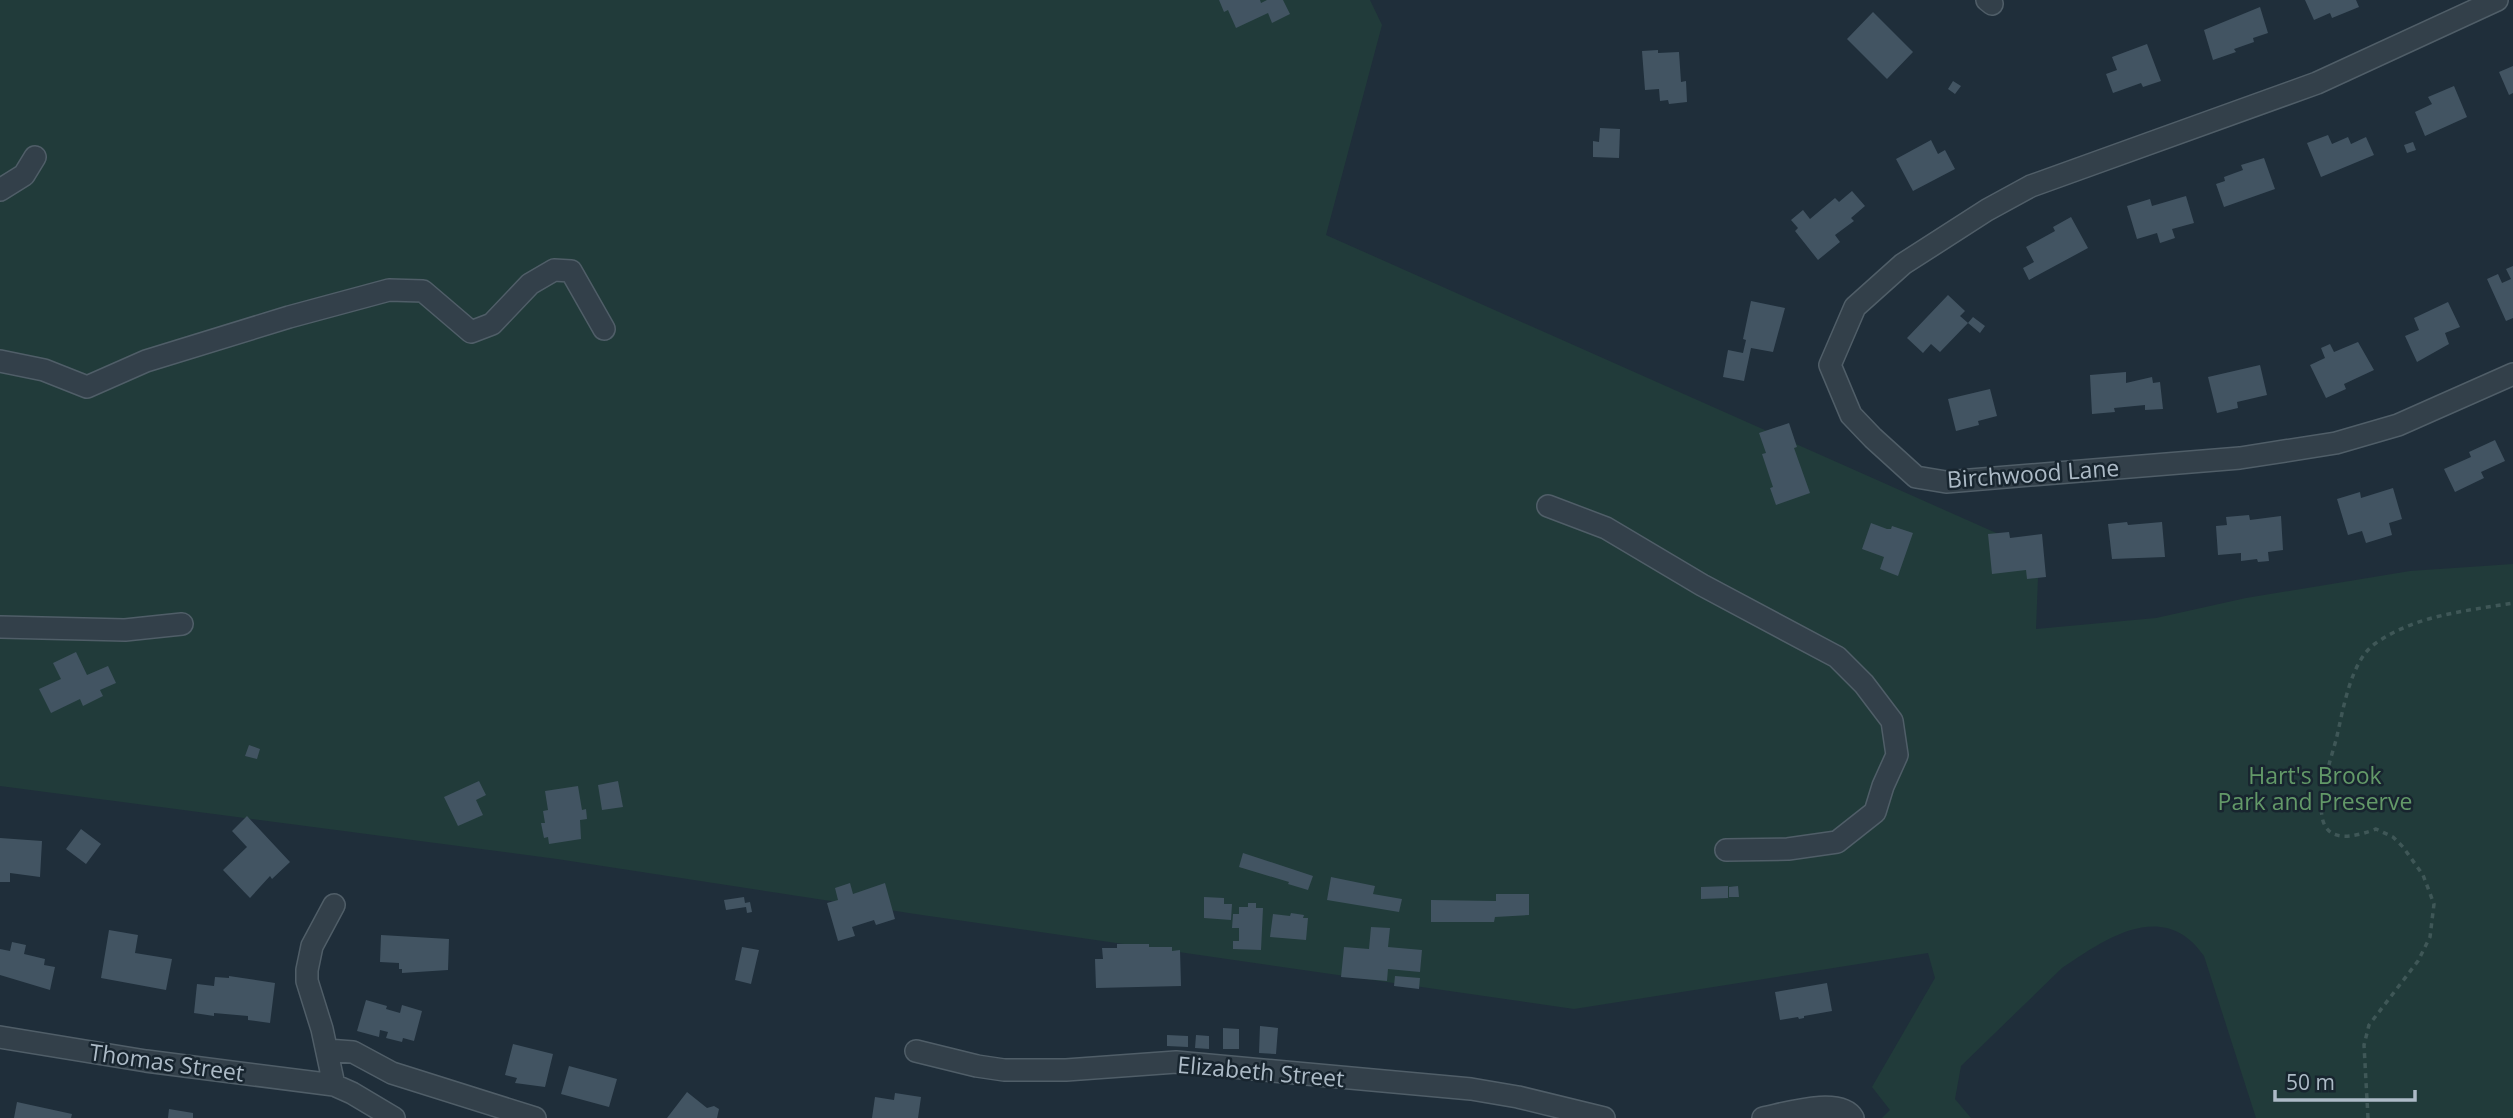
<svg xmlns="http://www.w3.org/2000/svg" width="2513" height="1118" font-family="'Open Sans',sans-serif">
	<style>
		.green { fill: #213b3a }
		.building { fill: #425462 }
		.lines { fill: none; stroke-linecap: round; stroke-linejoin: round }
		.minor-casing { stroke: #505e68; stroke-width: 24 }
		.path { stroke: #3f5757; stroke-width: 3.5; stroke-dasharray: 5 5; stroke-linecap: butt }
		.minor { stroke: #33404a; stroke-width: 21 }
		.labels { text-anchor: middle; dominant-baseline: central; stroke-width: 5; stroke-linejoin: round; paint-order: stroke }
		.street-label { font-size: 23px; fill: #adbbc7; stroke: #18252f }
		.park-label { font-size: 23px; fill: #639968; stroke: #18252f }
	</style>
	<rect width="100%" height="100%" fill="#1f2e3a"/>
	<!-- green -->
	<path class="green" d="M 0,0 L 1370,0 L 1382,25 L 1326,235 L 2039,552 L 2036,629 L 2156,618 L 2246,598 L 2410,571 L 2513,564 L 2513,1118 L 2256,1118 L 2204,956 C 2164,898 2106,938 2062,968 L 1961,1066 L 1955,1099 L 1971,1118 L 1882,1118 L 1890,1110 L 1872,1087 L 1935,978 L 1928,953 L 1574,1009 L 922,915 L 557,859 L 0,786 Z"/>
	<!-- building -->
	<path class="building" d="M 1219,0 L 1260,0 L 1261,3 L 1267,0 L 1283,0 L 1290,14 L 1272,23 L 1268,13 L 1236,28 L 1228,10 L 1224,12 Z
		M 2305,0 L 2356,0 L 2359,7 L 2332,18 L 2330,13 L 2314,20 Z
		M 2260,7 L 2268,33 L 2253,38 L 2254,42 L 2234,49 L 2236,52 L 2213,60 L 2204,30 Z
		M 1873,12 L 1913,52 L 1887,79 L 1847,39 Z
		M 2147,44 L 2161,81 L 2143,87 L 2141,83 L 2113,93 L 2106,74 L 2117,70 L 2112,57 Z
		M 1658,50 L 1658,53 L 1679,52 L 1681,82 L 1686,81 L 1687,102 L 1669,104 L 1668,100 L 1660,101 L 1659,89 L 1645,90 L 1642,51 Z
		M 2513,66 L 2513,93 L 2509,95 L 2499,72 Z
		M 1953,81 L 1961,86 L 1955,94 L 1948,89 Z
		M 2454,86 L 2467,117 L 2425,136 L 2415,112 L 2432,104 L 2428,97 Z
		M 1600,128 L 1620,129 L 1619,158 L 1593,157 L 1593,141 L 1599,142 Z
		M 2328,135 L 2332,144 L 2348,137 L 2351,144 L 2366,137 L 2374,155 L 2321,177 L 2307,143 Z
		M 1931,140 L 1938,154 L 1945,150 L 1955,169 L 1913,191 L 1896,159 Z
		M 2413,142 L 2416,150 L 2407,153 L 2404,145 Z
		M 2264,158 L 2275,189 L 2224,207 L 2216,184 L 2225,181 L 2224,177 L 2243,170 L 2241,165 Z
		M 1852,191 L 1865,206 L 1851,218 L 1854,221 L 1835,235 L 1840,242 L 1818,260 L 1795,231 L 1798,228 L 1791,220 L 1803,210 L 1810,219 L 1835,198 L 1839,202 Z
		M 2186,196 L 2194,223 L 2172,229 L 2175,238 L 2160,243 L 2157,233 L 2137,239 L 2127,206 L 2150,199 L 2152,206 Z
		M 2071,217 L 2088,248 L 2029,280 L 2023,268 L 2034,262 L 2026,247 L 2055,231 L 2053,227 Z
		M 2513,266 L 2513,318 L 2506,321 L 2487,279 L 2498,274 L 2502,283 L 2511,279 L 2506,269 Z
		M 1948,295 L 1965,311 L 1960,316 L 1968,323 L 1940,352 L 1931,344 L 1923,353 L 1907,338 Z
		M 1751,301 L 1785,308 L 1773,352 L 1751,348 L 1744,381 L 1723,377 L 1728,350 L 1743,353 L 1746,340 L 1743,339 Z
		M 2448,302 L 2460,327 L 2445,333 L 2449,344 L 2417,362 L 2405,336 L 2419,330 L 2414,318 Z
		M 1973,317 L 1985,326 L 1980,333 L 1968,323 Z
		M 2358,342 L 2374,370 L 2344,384 L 2346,389 L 2326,398 L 2310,365 L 2325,358 L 2321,348 L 2330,344 L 2334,352 Z
		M 2260,365 L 2267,395 L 2237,402 L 2238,408 L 2217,413 L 2208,377 Z
		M 2126,372 L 2126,383 L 2152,377 L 2153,383 L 2160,382 L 2163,409 L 2145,410 L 2145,405 L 2114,408 L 2115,412 L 2092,414 L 2090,375 Z
		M 1990,389 L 1997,416 L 1978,421 L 1979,425 L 1956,431 L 1948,399 Z
		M 1789,423 L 1797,447 L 1794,448 L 1810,493 L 1776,505 L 1770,488 L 1773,487 L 1762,454 L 1766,453 L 1759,433 Z
		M 2495,440 L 2505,461 L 2481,472 L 2484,478 L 2455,492 L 2444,469 L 2471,457 L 2469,452 Z
		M 2393,488 L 2402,519 L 2389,523 L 2392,535 L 2366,543 L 2362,531 L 2348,535 L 2337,499 L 2360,492 L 2361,498 Z
		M 2249,515 L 2250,520 L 2281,516 L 2283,550 L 2268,552 L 2269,561 L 2258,562 L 2257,559 L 2241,561 L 2241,553 L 2218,555 L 2216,526 L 2227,525 L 2226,517 Z
		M 2127,522 L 2128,525 L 2162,522 L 2165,557 L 2112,559 L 2108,524 Z
		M 1871,523 L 1887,529 L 1891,529 L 1892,526 L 1913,533 L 1898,576 L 1880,569 L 1884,557 L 1862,549 Z
		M 2009,532 L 2010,538 L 2042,534 L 2046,577 L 2027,579 L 2026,570 L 1992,574 L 1988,534 Z
		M 76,652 L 87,675 L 108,666 L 116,683 L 100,690 L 103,696 L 83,706 L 80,699 L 51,713 L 39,689 L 61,679 L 53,663 Z
		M 249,745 L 260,749 L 257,759 L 245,756 Z
		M 479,781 L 486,795 L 476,800 L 483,815 L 458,826 L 444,797 Z
		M 618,781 L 623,807 L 602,810 L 598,785 Z
		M 578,786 L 582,810 L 586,809 L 587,819 L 580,820 L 581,839 L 549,844 L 548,837 L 544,838 L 541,823 L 545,823 L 543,811 L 548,810 L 545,791 Z
		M 247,816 L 290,862 L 272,879 L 270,876 L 250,898 L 223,870 L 247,847 L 232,831 Z
		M 81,829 L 101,844 L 86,864 L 66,849 Z
		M 0,838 L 42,841 L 40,877 L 10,873 L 10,882 L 0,882 Z
		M 1243,853 L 1313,876 L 1308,890 L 1288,884 L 1289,882 L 1239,867 Z
		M 1331,877 L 1375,886 L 1373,894 L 1402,899 L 1399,912 L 1327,900 Z
		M 850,883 L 853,894 L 885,883 L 895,919 L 876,925 L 874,920 L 852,927 L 855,936 L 838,941 L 827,903 L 838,900 L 835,888 Z
		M 1728,886 L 1728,898 L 1701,899 L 1701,887 Z
		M 1738,886 L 1739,897 L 1729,897 L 1729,887 Z
		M 1496,894 L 1529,894 L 1529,915 L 1495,917 L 1494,922 L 1431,922 L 1431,900 L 1496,901 Z
		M 744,897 L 745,903 L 750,902 L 752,912 L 747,913 L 746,907 L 726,910 L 724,900 Z
		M 1204,897 L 1224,898 L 1224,904 L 1232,904 L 1231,920 L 1204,918 Z
		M 1248,903 L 1256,903 L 1256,908 L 1263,908 L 1261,950 L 1233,949 L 1233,941 L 1239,941 L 1239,928 L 1232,928 L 1233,914 L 1239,914 L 1239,907 L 1248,907 Z
		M 1291,913 L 1304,915 L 1303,918 L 1308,918 L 1306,940 L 1270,937 L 1273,914 L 1290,916 Z
		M 1371,927 L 1390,928 L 1388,947 L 1422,950 L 1420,972 L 1388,969 L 1387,981 L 1341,977 L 1344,947 L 1369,949 Z
		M 109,930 L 138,935 L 135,953 L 172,959 L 166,990 L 101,978 Z
		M 381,935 L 449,939 L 448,970 L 402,973 L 402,969 L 399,969 L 399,963 L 380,962 Z
		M 12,942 L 26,945 L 24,954 L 45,959 L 44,965 L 55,967 L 50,990 L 0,975 L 0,949 L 10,951 Z
		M 1117,944 L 1149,944 L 1149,947 L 1172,947 L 1172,951 L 1180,950 L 1181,986 L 1096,988 L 1095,959 L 1103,959 L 1102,948 L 1117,948 Z
		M 742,947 L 759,950 L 751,984 L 735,980 Z
		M 229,976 L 275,983 L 270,1023 L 248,1020 L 248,1016 L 214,1013 L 214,1016 L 194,1013 L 197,984 L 214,986 L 215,977 L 229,978 Z
		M 1395,976 L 1420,978 L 1419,989 L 1394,986 Z
		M 1827,983 L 1832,1011 L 1804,1016 L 1804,1018 L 1799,1019 L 1798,1017 L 1780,1020 L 1775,992 Z
		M 366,1000 L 387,1006 L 386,1009 L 400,1013 L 402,1005 L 422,1011 L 414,1041 L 403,1038 L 402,1042 L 386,1038 L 388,1032 L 380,1030 L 379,1037 L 357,1031 Z
		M 1260,1026 L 1278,1028 L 1276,1054 L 1259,1053 Z
		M 1223,1028 L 1239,1029 L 1239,1049 L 1223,1049 Z
		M 1167,1035 L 1188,1036 L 1188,1047 L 1167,1046 Z
		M 1196,1035 L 1209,1036 L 1209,1049 L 1195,1048 Z
		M 513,1044 L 553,1054 L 545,1087 L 515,1083 L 517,1078 L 505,1075 Z
		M 569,1066 L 617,1079 L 609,1107 L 561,1094 Z
		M 687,1092 L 707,1108 L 714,1106 L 719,1109 L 717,1118 L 667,1118 Z
		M 895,1093 L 921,1097 L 918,1118 L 872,1118 L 875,1097 L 894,1100 Z
		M 17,1102 L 72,1114 L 71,1118 L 14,1118 Z
		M 169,1109 L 193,1113 L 193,1118 L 168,1118 Z"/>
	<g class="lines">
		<defs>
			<path id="minor" d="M 1987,0 L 1992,4
				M 2497,0 L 2317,83 L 2031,186 L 1987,210 L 1903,264 L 1855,307 L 1830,365 L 1851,415 L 1873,438 L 1916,477 L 1946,482 L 2240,458 L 2336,443 L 2398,425 L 2513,374
				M 0,190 L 24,175 L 35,157
				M 0,361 L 44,370 L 87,387 L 146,361 L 289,317 L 389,290 L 423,291 L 471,332 L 492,324 L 530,284 L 554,270 L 571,271 L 604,329
				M 1548,506 L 1606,528 L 1702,585 L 1837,657 L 1864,684 L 1892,721 L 1897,755 L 1883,786 L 1875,812 L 1837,842 L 1788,849 L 1726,850
				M 0,627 L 125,630 L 182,624
				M 0,1037 L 146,1061 L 334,1085 L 352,1093 L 394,1118
				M 327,1050 L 353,1052 L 392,1073 L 535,1118
				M 916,1051 L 977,1066 L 1004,1070 L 1066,1070 L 1176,1062 L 1471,1089 L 1518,1097 L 1604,1118
				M 334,1085 L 322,1029 L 307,981 L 307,970 L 312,946 L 334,905
				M 1763,1118 C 1784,1114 1840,1096 1853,1118"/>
		</defs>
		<!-- minor casing -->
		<use href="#minor" class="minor-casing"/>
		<!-- path -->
		<path class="path" d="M 2368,1118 L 2364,1045 L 2369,1025 L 2418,961 L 2430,937 L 2434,904 L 2423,875 L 2403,847 L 2393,837 L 2376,829 C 2296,860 2324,783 2336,740 C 2343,712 2350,660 2376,643 C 2416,615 2466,611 2513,603"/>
		<!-- minor -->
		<use href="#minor" class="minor"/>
	</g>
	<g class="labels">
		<!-- street labels -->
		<g class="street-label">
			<text transform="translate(2033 473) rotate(-4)">Birchwood Lane</text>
			<text transform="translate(167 1062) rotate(8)">Thomas Street</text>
			<text transform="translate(1261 1071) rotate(5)">Elizabeth Street</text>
		</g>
		<!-- park labels -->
		<g class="park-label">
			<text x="2315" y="775">Hart's Brook<tspan x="2315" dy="26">Park and Preserve</tspan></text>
		</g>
	</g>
	<!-- scale -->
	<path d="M2275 1090v10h140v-10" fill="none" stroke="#adbbc7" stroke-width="3.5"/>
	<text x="2286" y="1090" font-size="21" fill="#adbbc7" stroke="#18252f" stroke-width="5" paint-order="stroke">50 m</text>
</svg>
